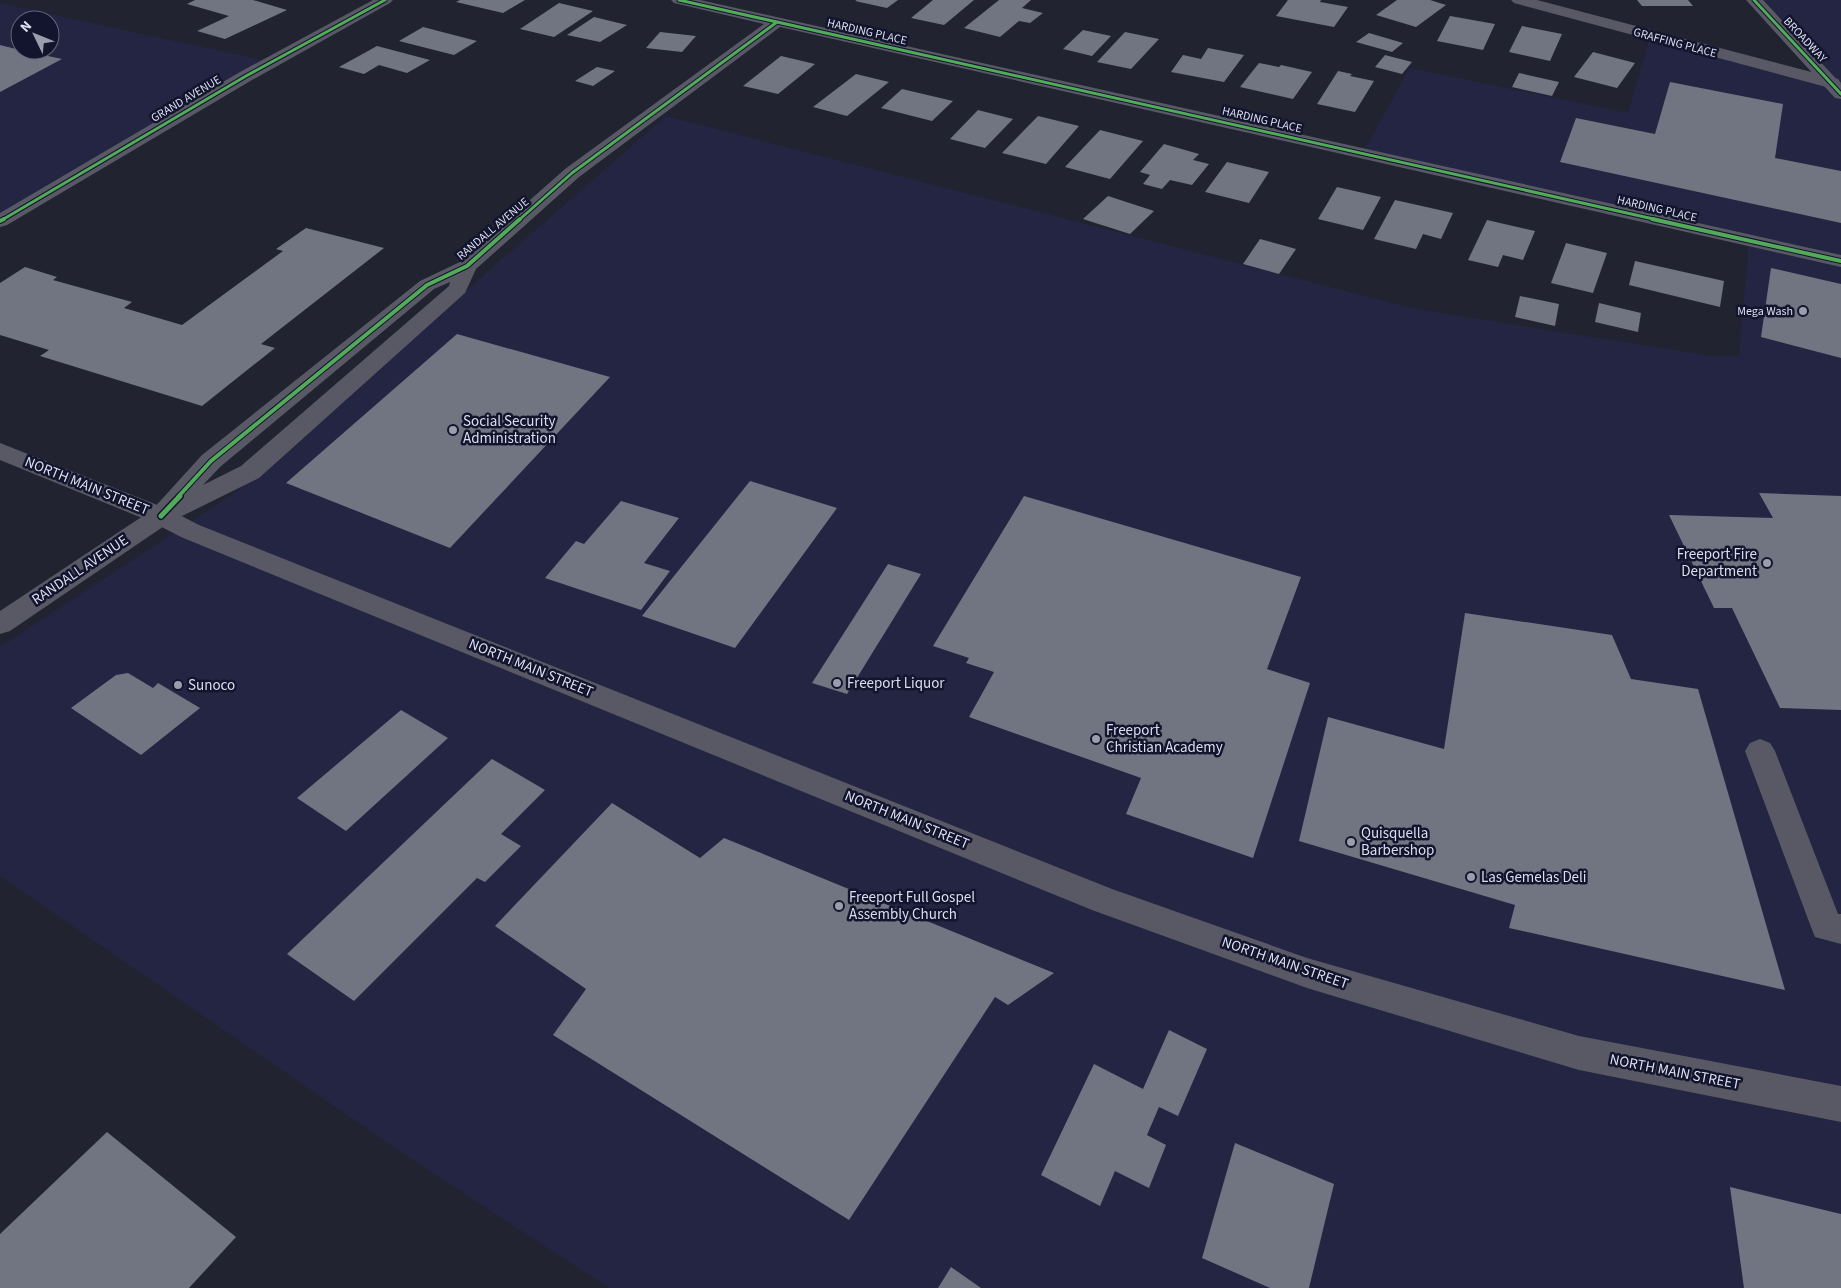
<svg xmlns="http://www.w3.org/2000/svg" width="1841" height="1288" font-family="'Source Sans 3',sans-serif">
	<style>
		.built { fill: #242542; fill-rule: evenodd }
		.building { fill: #717581 }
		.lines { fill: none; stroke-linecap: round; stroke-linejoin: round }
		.lane { fill: #585965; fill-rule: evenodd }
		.street { fill: #585965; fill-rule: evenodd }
		.secondary { fill: #585965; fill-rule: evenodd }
		.cycleway-far2-casing { stroke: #13142d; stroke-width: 5 }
		.cycleway-far1-casing { stroke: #13142d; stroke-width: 6 }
		.cycleway-casing { stroke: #13142d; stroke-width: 8 }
		.cycleway-far2 { stroke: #51ab58; stroke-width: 3 }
		.cycleway-far1 { stroke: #51ab58; stroke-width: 4 }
		.cycleway { stroke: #51ab58; stroke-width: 5 }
		.poi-dot { fill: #9b9dad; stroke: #13142d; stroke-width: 2 }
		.labels { text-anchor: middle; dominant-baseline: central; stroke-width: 5; stroke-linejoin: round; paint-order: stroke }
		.far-street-label { font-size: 12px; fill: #dcdef0; stroke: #13142d }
		.far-poi-label { font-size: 12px; fill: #dcdef0; stroke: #13142d; text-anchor: end }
		.poi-label { font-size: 15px; fill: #dcdef0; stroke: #13142d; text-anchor: start }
		.street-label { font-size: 15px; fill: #dcdef0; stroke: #13142d }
	</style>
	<rect width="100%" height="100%" fill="#222331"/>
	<!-- built -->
	<path class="built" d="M 1748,0 L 1841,0 L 1841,1288 L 609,1288 L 407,1156 L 0,876 L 0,647 L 233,494 L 666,116 L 1416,309 L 1712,356 L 1739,356 L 1749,241 L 1362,154 L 1410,68 L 1628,113 L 1651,34 L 1827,83 Z
		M 0,3 L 275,63 L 0,225 ZM 20,20 L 50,20 L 50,50 L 20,50 Z"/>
	<!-- building -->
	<path class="building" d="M 195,0 L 253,0 L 287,10 L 225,39 L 197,31 L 229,16 L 187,4 Z
		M 460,0 L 525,0 L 503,13 L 456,2 Z
		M 857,0 L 898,0 L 887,8 L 855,1 Z
		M 933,0 L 974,0 L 944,25 L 911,18 Z
		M 999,0 L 1031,0 L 1022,8 L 1043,13 L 1030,23 L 1019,21 L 1000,37 L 964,28 Z
		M 1288,0 L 1321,0 L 1320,2 L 1348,7 L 1334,27 L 1276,16 Z
		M 1397,0 L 1430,0 L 1446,5 L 1416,27 L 1376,15 Z
		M 1637,0 L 1688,0 L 1693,6 L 1642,6 Z
		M 559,3 L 593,11 L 554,37 L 520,29 Z
		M 1450,16 L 1495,24 L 1483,50 L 1437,41 Z
		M 594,17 L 627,25 L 600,42 L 567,35 Z
		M 1522,26 L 1562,34 L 1550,61 L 1509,52 Z
		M 423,27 L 477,41 L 454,55 L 399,41 Z
		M 1083,30 L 1111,36 L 1092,56 L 1063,49 Z
		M 660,32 L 696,36 L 682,52 L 646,48 Z
		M 1125,32 L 1159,39 L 1131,69 L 1097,62 Z
		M 1369,33 L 1403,43 L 1392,52 L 1356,42 Z
		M 0,45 L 20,50 L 62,59 L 0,92 Z
		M 377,46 L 430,60 L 407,73 L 379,65 L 364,74 L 339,67 Z
		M 1208,48 L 1244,55 L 1224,82 L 1171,72 L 1183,55 L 1201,59 Z
		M 1593,52 L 1635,63 L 1617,88 L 1574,77 Z
		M 1385,55 L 1412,62 L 1402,74 L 1375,67 Z
		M 781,56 L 815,64 L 778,94 L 743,86 Z
		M 1259,63 L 1279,67 L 1281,65 L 1312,72 L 1293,99 L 1240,87 Z
		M 597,67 L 615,71 L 593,86 L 575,81 Z
		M 1338,71 L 1352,74 L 1350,76 L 1374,81 L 1355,112 L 1317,104 Z
		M 1519,73 L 1559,82 L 1552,96 L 1512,87 Z
		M 856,74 L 889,82 L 847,116 L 813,107 Z
		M 1670,82 L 1783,104 L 1775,158 L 1841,171 L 1841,223 L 1560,162 L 1576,118 L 1655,134 Z
		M 902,89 L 953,101 L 932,121 L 881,108 Z
		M 978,110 L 1013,119 L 985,148 L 950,139 Z
		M 1038,116 L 1079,126 L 1046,164 L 1002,153 Z
		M 1100,130 L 1143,141 L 1110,179 L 1065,167 Z
		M 1164,144 L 1199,154 L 1193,160 L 1209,164 L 1192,185 L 1170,180 L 1162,189 L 1143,184 L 1150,175 L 1140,172 Z
		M 1227,162 L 1269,172 L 1249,203 L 1205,192 Z
		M 1337,187 L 1381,197 L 1363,230 L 1318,219 Z
		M 1108,196 L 1154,211 L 1130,234 L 1083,219 Z
		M 1395,200 L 1453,213 L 1441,239 L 1423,234 L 1416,249 L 1374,239 Z
		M 1487,220 L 1535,231 L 1523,260 L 1503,255 L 1498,267 L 1468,260 Z
		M 306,228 L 384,248 L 261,344 L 275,348 L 202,406 L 40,356 L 49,350 L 0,335 L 0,283 L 25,267 L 57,277 L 53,280 L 132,302 L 124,308 L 182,325 L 283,251 L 276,249 Z
		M 1260,239 L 1296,249 L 1279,274 L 1243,264 Z
		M 1566,243 L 1607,253 L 1593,293 L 1551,283 Z
		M 1635,261 L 1724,281 L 1720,307 L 1629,285 Z
		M 1771,268 L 1841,284 L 1841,358 L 1761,337 Z
		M 1520,296 L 1559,304 L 1555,326 L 1515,317 Z
		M 1599,303 L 1641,313 L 1638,332 L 1595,322 Z
		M 457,334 L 610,377 L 450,548 L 286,483 Z
		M 750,481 L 837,508 L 735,648 L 642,616 Z
		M 1759,493 L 1841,496 L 1841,710 L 1780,708 L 1732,608 L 1714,608 L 1669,515 L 1773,518 Z
		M 1024,496 L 1301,577 L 1267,669 L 1310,683 L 1253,858 L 1126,814 L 1141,778 L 969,717 L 994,672 L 966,663 L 969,658 L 933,646 Z
		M 621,501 L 679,518 L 644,563 L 670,571 L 641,610 L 545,578 L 576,541 L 584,544 Z
		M 888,564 L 921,574 L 847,694 L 812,683 Z
		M 1465,613 L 1612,635 L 1631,679 L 1698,689 L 1785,990 L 1509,928 L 1515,905 L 1299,841 L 1328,717 L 1444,749 Z
		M 128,673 L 153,688 L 158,683 L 200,708 L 141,755 L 71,708 L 116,675 Z
		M 401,710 L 448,738 L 346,831 L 297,798 Z
		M 492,759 L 545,790 L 501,834 L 521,846 L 485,882 L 477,878 L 354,1001 L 287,954 Z
		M 612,803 L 700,858 L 724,838 L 1054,973 L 1008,1005 L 995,997 L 849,1220 L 553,1035 L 586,989 L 495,926 Z
		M 1169,1030 L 1207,1049 L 1178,1116 L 1159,1107 L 1147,1135 L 1166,1145 L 1149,1188 L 1115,1171 L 1100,1206 L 1041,1175 L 1094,1064 L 1143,1089 Z
		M 107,1132 L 236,1237 L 189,1288 L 0,1288 L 0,1234 Z
		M 1235,1143 L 1334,1184 L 1309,1288 L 1270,1288 L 1202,1258 Z
		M 1730,1187 L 1841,1214 L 1841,1288 L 1744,1288 Z
		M 951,1267 L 981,1288 L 938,1288 Z"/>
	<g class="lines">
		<!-- lane -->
		<path class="lane" d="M 1760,739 L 1770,743 L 1775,751 L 1838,914 L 1841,914 L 1841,944 L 1815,937 L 1811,927 L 1745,751 L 1750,743 Z"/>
		<!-- street -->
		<path class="street" d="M 373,0 L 393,0 L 390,3 L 252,80 L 7,225 L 0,227 L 0,213 L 240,72 Z
			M 671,0 L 700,0 L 1841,255 L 1841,267 L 780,27 L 579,177 L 476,269 L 465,293 L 259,478 L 170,522 L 10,631 L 0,634 L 0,611 L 152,510 L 202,455 L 420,281 L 460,262 L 565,169 L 764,24 L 674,3 ZM 450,282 L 449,286 L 241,466 L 203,485 L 220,467 L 434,289 Z
			M 1511,0 L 1537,0 L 1838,79 L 1841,83 L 1838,87 L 1826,87 L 1514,3 Z"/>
		<!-- secondary -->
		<path class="secondary" d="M 1746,0 L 1763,0 L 1841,84 L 1841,99 L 1835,98 Z
			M 0,443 L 170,510 L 199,525 L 1112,889 L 1307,958 L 1579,1036 L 1841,1086 L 1841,1122 L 1579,1070 L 1307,988 L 1092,910 L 181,537 L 152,522 L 0,460 Z"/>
		<defs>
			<path id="cycleway-far2" d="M 679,0 L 1658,220
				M 1754,0 L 1841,94
				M 2,220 L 246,76 L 385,0
				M 519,220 L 572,173 L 777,22"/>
			<path id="cycleway-far1" d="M 1652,219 L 1841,261
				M 0,221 L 4,219
				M 178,497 L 211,461 L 427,285 L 467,266 L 520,219"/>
			<path id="cycleway" d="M 161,516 L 180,496"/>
		</defs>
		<!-- cycleway-far2 casing -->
		<use href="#cycleway-far2" class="cycleway-far2-casing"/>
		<!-- cycleway-far1 casing -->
		<use href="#cycleway-far1" class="cycleway-far1-casing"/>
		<!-- cycleway casing -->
		<use href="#cycleway" class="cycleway-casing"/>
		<!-- cycleway-far2 -->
		<use href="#cycleway-far2" class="cycleway-far2"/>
		<!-- cycleway-far1 -->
		<use href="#cycleway-far1" class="cycleway-far1"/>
		<!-- cycleway -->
		<use href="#cycleway" class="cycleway"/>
	</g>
	<!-- markers -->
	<g class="poi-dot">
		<circle cx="1803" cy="311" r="5"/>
		<circle cx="453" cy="430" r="5"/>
		<circle cx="1767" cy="563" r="5"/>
		<circle cx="837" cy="683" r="5"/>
		<circle cx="178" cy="685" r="5"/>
		<circle cx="1096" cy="739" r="5"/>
		<circle cx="1351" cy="842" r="5"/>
		<circle cx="1471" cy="877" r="5"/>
		<circle cx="839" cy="906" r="5"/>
	</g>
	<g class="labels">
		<!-- far-street labels -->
		<g class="far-street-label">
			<text transform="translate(867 32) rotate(13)">HARDING PLACE</text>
			<text transform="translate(1805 40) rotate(47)">BROADWAY</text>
			<text transform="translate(1675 43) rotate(15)">GRAFFING PLACE</text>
			<text transform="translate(186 99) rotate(-31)">GRAND AVENUE</text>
			<text transform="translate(1262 120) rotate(13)">HARDING PLACE</text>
			<text transform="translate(1657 209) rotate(13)">HARDING PLACE</text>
			<text transform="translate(493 229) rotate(-40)">RANDALL AVENUE</text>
		</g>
		<!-- far-poi labels -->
		<g class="far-poi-label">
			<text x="1793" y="311">Mega Wash</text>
		</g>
		<!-- poi labels -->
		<g class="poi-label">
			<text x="463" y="421">Social Security<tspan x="463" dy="17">Administration</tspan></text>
			<text x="1757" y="554" text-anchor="end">Freeport Fire<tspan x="1757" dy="17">Department</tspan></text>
			<text x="847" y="683">Freeport Liquor</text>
			<text x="188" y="685">Sunoco</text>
			<text x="1106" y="730">Freeport<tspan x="1106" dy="17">Christian Academy</tspan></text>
			<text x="1361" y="833">Quisquella<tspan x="1361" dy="17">Barbershop</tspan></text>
			<text x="1481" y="877">Las Gemelas Deli</text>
			<text x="849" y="897">Freeport Full Gospel<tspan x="849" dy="17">Assembly Church</tspan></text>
		</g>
		<!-- street labels -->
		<g class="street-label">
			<text transform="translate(87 486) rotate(22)">NORTH MAIN STREET</text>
			<text transform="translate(80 570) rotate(-34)">RANDALL AVENUE</text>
			<text transform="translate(531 668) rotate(22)">NORTH MAIN STREET</text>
			<text transform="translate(907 820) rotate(22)">NORTH MAIN STREET</text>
			<text transform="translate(1285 963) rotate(19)">NORTH MAIN STREET</text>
			<text transform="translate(1675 1072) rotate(11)">NORTH MAIN STREET</text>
		</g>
	</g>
	<!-- north arrow -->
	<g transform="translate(35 35) rotate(313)"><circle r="24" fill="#13142d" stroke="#63657b"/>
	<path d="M0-4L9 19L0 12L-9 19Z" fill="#9b9dad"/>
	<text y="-8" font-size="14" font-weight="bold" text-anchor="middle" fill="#dcdef0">N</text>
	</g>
</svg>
